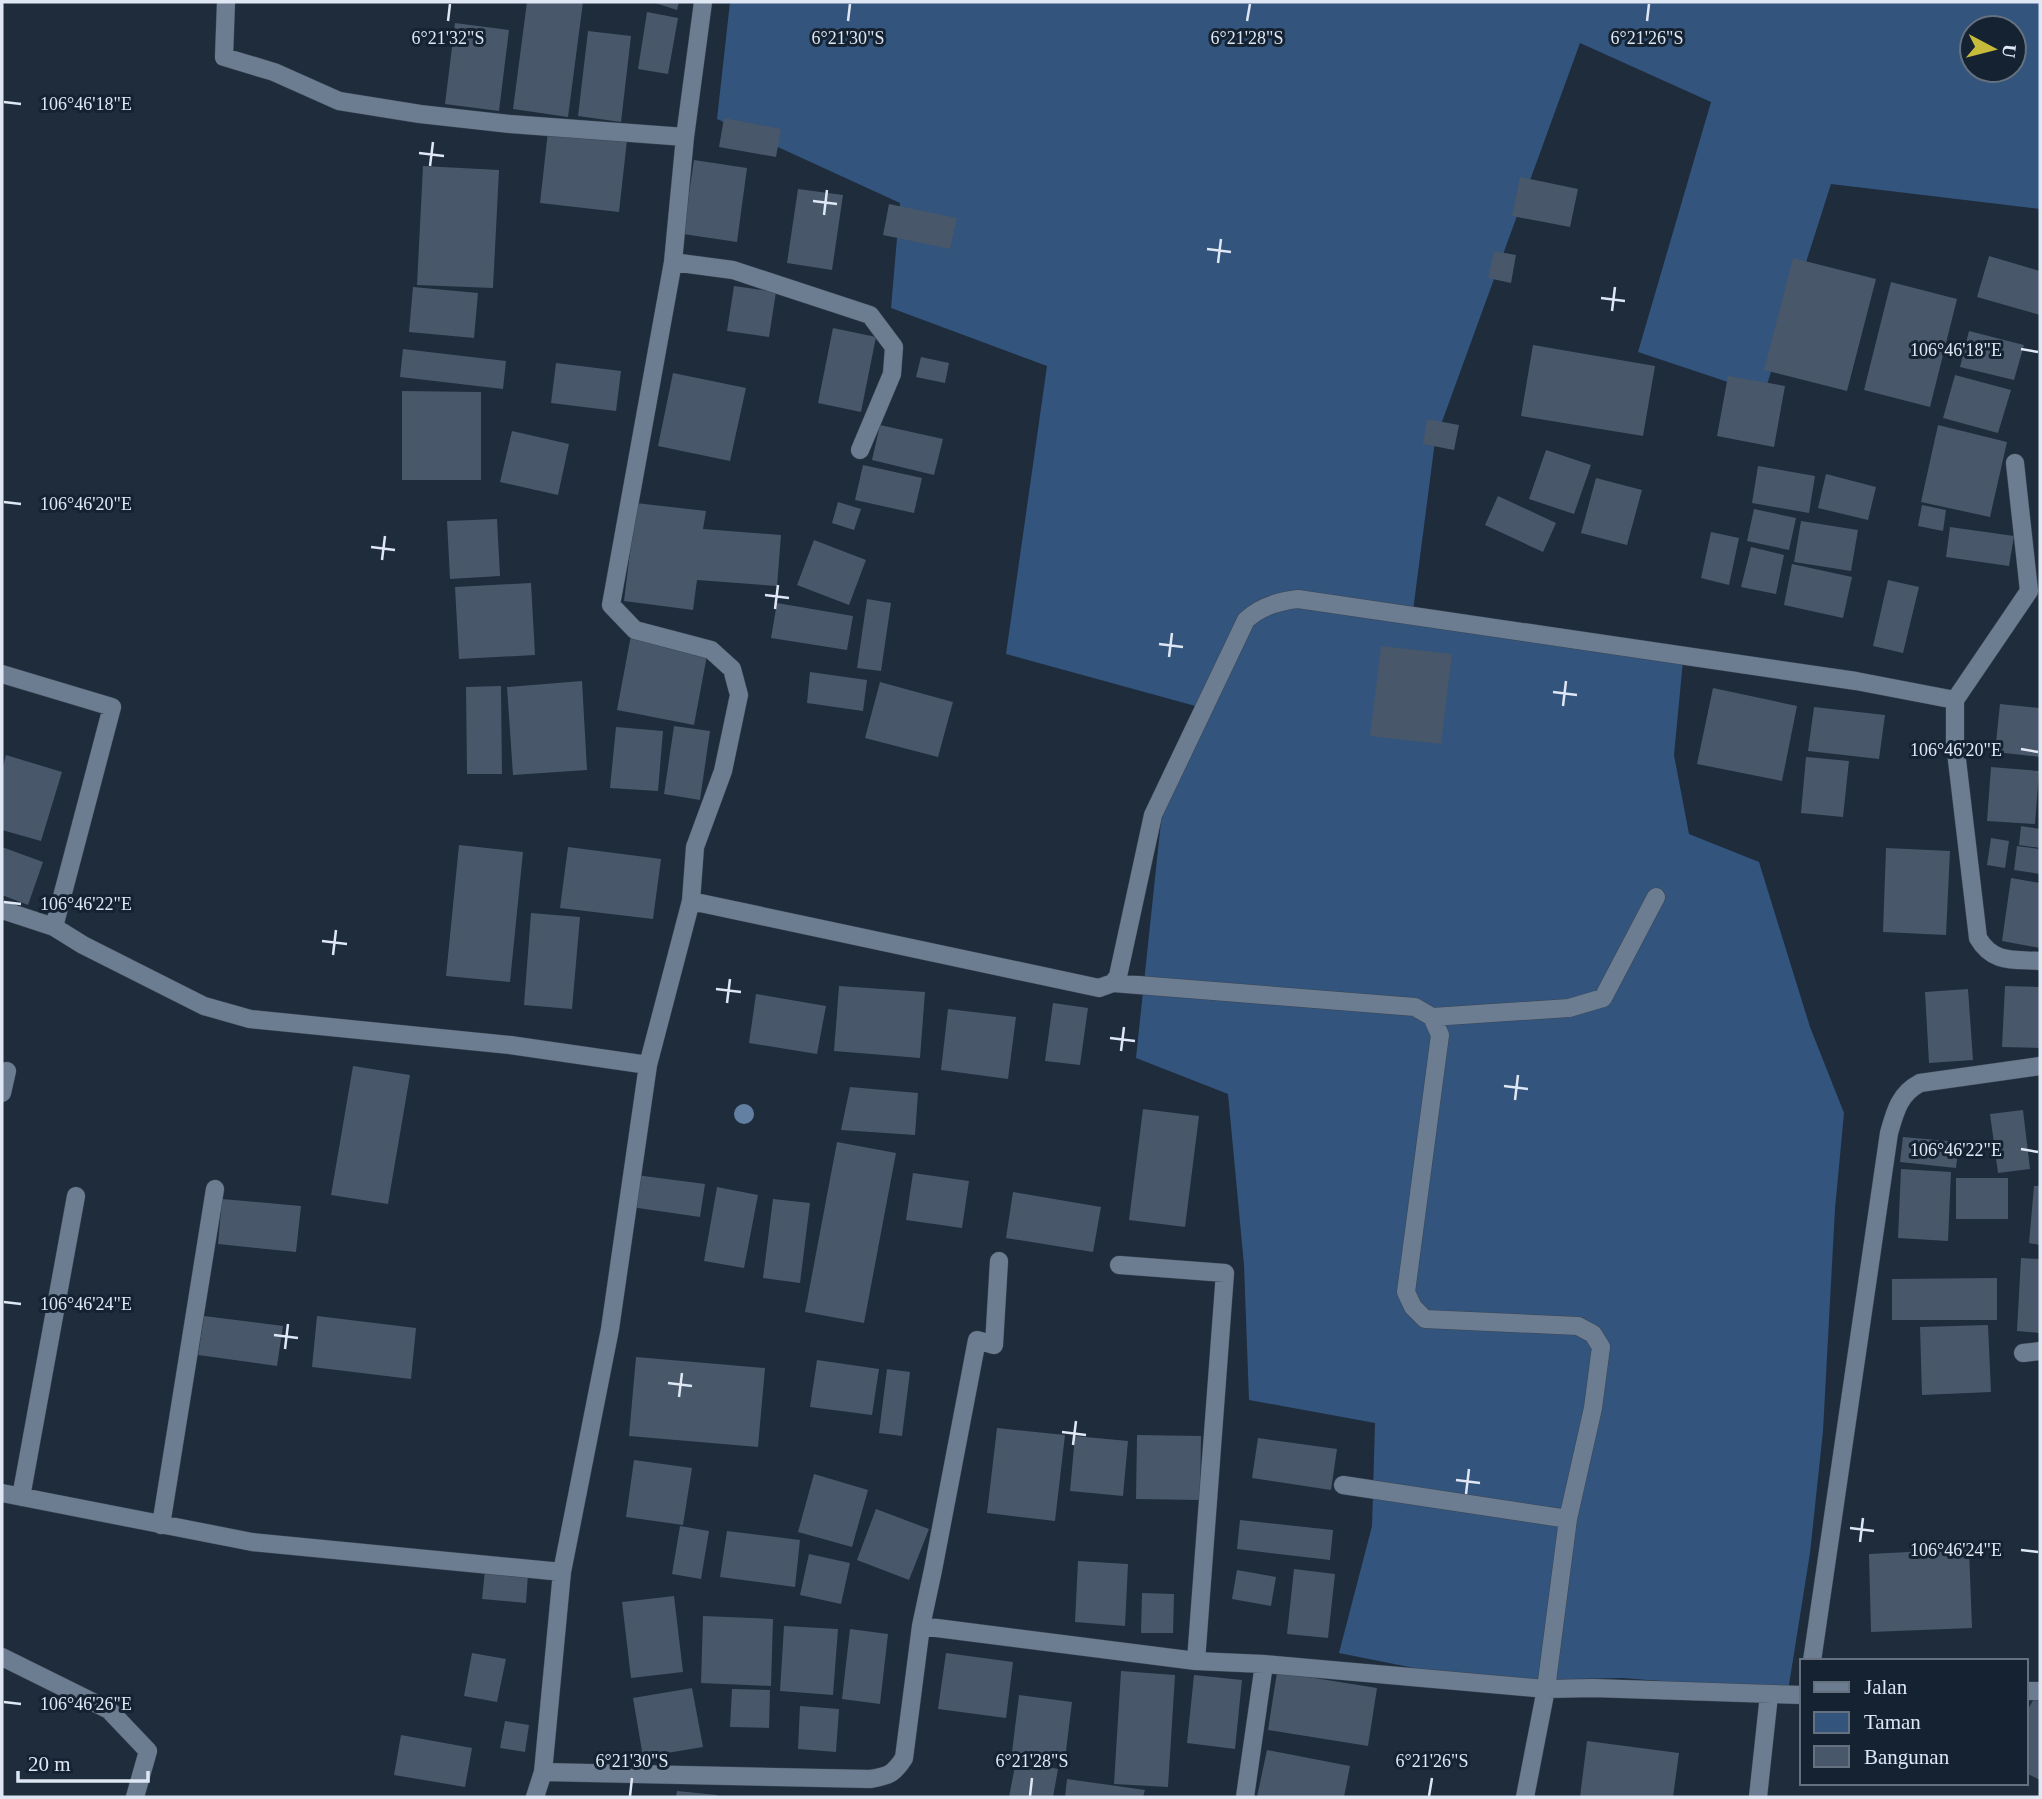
<svg xmlns="http://www.w3.org/2000/svg" width="2042" height="1799" font-family="Georgia,serif">
	<style>
		.green { fill: #33547c; fill-rule: evenodd }
		.building { fill: #48576a }
		.lines { fill: none; stroke-linecap: round; stroke-linejoin: round }
		.minor-casing { stroke: #3b4755; stroke-width: 19 }
		.minor { stroke: #6d7d91; stroke-width: 18 }
		.tree { fill: #6380a2 }
		.ticks { fill: none; stroke: #dee7f3; stroke-width: 2.5 }
		.ticks-label { font-size: 18px; text-anchor: middle; fill: #dee7f3; stroke: #152232; stroke-width: 6; stroke-linejoin: round; paint-order: stroke }
	</style>
	<rect width="100%" height="100%" fill="#1e2c3c"/>
	<!-- green -->
	<path class="green" d="M 730,2 L 2040,2 L 2040,209 L 1831,184 L 1764,394 L 1638,352 L 1711,102 L 1580,43 L 1435,441 L 1413,611 L 1684,650 L 1674,755 L 1689,834 L 1759,862 L 1810,1027 L 1844,1113 L 1835,1209 L 1823,1431 L 1810,1553 L 1788,1691 L 1622,1678 L 1479,1681 L 1339,1653 L 1372,1526 L 1375,1423 L 1249,1400 L 1244,1265 L 1228,1094 L 1136,1058 L 1161,821 L 1199,707 L 1006,654 L 1047,366 L 891,308 L 900,203 L 717,119 ZM 1972,28 L 2014,28 L 2014,70 L 1972,70 Z"/>
	<!-- building -->
	<path class="building" d="M 527,2 L 583,2 L 568,117 L 513,109 Z
		M 652,2 L 679,2 L 677,10 Z
		M 647,12 L 678,18 L 668,74 L 638,69 Z
		M 455,23 L 509,30 L 499,111 L 445,104 Z
		M 588,31 L 631,36 L 621,122 L 578,116 Z
		M 724,118 L 781,129 L 776,157 L 719,147 Z
		M 548,131 L 627,140 L 619,212 L 540,203 Z
		M 694,160 L 747,168 L 737,242 L 683,234 Z
		M 423,166 L 499,170 L 493,288 L 417,285 Z
		M 1520,177 L 1578,189 L 1570,227 L 1512,216 Z
		M 798,189 L 843,195 L 832,270 L 787,263 Z
		M 889,204 L 957,218 L 950,249 L 883,235 Z
		M 1494,251 L 1516,255 L 1511,283 L 1488,278 Z
		M 1989,256 L 2040,271 L 2040,315 L 1977,297 Z
		M 1793,258 L 1876,279 L 1847,391 L 1764,370 Z
		M 1891,282 L 1957,299 L 1930,407 L 1864,390 Z
		M 734,286 L 776,292 L 769,337 L 727,331 Z
		M 413,287 L 478,293 L 474,338 L 409,332 Z
		M 833,328 L 876,337 L 861,412 L 818,403 Z
		M 1969,331 L 2024,345 L 2014,380 L 1960,367 Z
		M 1533,345 L 1655,366 L 1643,436 L 1521,416 Z
		M 403,349 L 506,361 L 503,389 L 400,377 Z
		M 921,357 L 949,363 L 945,383 L 916,377 Z
		M 556,363 L 621,371 L 616,411 L 551,403 Z
		M 673,373 L 746,388 L 730,461 L 658,446 Z
		M 1955,375 L 2011,390 L 1998,433 L 1943,418 Z
		M 1728,376 L 1785,386 L 1774,447 L 1717,436 Z
		M 402,391 L 481,392 L 481,480 L 402,480 Z
		M 1427,419 L 1459,425 L 1454,450 L 1423,444 Z
		M 880,425 L 943,439 L 934,475 L 872,460 Z
		M 1938,425 L 2007,442 L 1990,517 L 1921,502 Z
		M 512,431 L 569,444 L 558,495 L 500,482 Z
		M 1546,450 L 1591,465 L 1574,514 L 1529,499 Z
		M 863,465 L 922,478 L 914,513 L 855,500 Z
		M 1758,466 L 1815,476 L 1809,513 L 1752,503 Z
		M 1826,474 L 1876,487 L 1868,520 L 1818,508 Z
		M 1596,478 L 1642,490 L 1627,545 L 1581,533 Z
		M 1498,496 L 1556,523 L 1543,552 L 1485,525 Z
		M 838,502 L 861,509 L 854,530 L 832,523 Z
		M 636,503 L 706,511 L 703,529 L 781,535 L 777,586 L 697,580 L 693,610 L 624,601 Z
		M 1922,505 L 1946,510 L 1943,531 L 1918,526 Z
		M 1754,509 L 1796,518 L 1789,550 L 1747,541 Z
		M 497,519 L 500,576 L 450,579 L 447,521 Z
		M 1801,521 L 1858,530 L 1851,571 L 1794,562 Z
		M 1950,527 L 2014,536 L 2009,566 L 1946,557 Z
		M 1711,532 L 1739,538 L 1729,585 L 1701,578 Z
		M 814,540 L 866,560 L 849,605 L 797,585 Z
		M 1751,547 L 1784,555 L 1776,594 L 1741,587 Z
		M 1792,564 L 1852,577 L 1843,618 L 1784,605 Z
		M 1888,580 L 1919,587 L 1903,653 L 1873,646 Z
		M 531,583 L 535,655 L 459,659 L 455,587 Z
		M 867,599 L 891,603 L 881,671 L 857,668 Z
		M 777,603 L 853,616 L 847,650 L 771,638 Z
		M 631,635 L 708,650 L 694,725 L 617,710 Z
		M 1381,646 L 1452,654 L 1441,744 L 1370,736 Z
		M 810,672 L 867,680 L 863,711 L 807,703 Z
		M 582,681 L 587,770 L 513,775 L 507,687 Z
		M 880,682 L 953,702 L 938,757 L 865,738 Z
		M 501,686 L 502,774 L 467,774 L 466,687 Z
		M 1713,688 L 1797,706 L 1782,781 L 1697,764 Z
		M 2000,704 L 2040,708 L 2040,757 L 1995,752 Z
		M 1814,707 L 1885,715 L 1879,759 L 1808,751 Z
		M 674,726 L 710,731 L 700,800 L 664,794 Z
		M 616,727 L 663,731 L 658,791 L 610,788 Z
		M 6,755 L 62,772 L 41,841 L 2,830 L 2,771 Z
		M 1806,757 L 1849,761 L 1843,817 L 1801,813 Z
		M 1991,767 L 2039,771 L 2035,824 L 1987,821 Z
		M 2021,826 L 2040,829 L 2040,848 L 2019,845 Z
		M 1991,838 L 2009,841 L 2005,868 L 1987,865 Z
		M 459,845 L 523,852 L 510,982 L 446,976 Z
		M 2017,846 L 2040,849 L 2040,874 L 2014,870 Z
		M 2,847 L 43,862 L 28,905 L 2,895 Z
		M 568,847 L 661,859 L 653,919 L 560,908 Z
		M 1886,848 L 1950,851 L 1946,935 L 1883,932 Z
		M 2011,878 L 2040,883 L 2040,948 L 2002,941 Z
		M 531,913 L 580,917 L 572,1009 L 524,1005 Z
		M 839,986 L 925,992 L 920,1058 L 834,1051 Z
		M 2005,986 L 2040,987 L 2040,1048 L 2002,1047 Z
		M 1968,989 L 1973,1060 L 1929,1063 L 1925,992 Z
		M 756,994 L 826,1006 L 817,1054 L 749,1043 Z
		M 1053,1003 L 1088,1008 L 1080,1065 L 1045,1061 Z
		M 948,1009 L 1016,1017 L 1008,1079 L 941,1070 Z
		M 353,1066 L 410,1075 L 388,1204 L 331,1195 Z
		M 850,1087 L 918,1093 L 915,1135 L 841,1130 Z
		M 1143,1109 L 1199,1116 L 1185,1227 L 1129,1220 Z
		M 2023,1110 L 2030,1169 L 1998,1173 L 1990,1114 Z
		M 1903,1137 L 1959,1142 L 1956,1168 L 1900,1162 Z
		M 837,1142 L 896,1153 L 864,1323 L 805,1312 Z
		M 1901,1169 L 1951,1172 L 1948,1241 L 1898,1238 Z
		M 913,1173 L 969,1181 L 962,1228 L 906,1220 Z
		M 636,1175 L 705,1184 L 700,1217 L 631,1207 Z
		M 1956,1178 L 2008,1178 L 2008,1219 L 1956,1219 Z
		M 2034,1186 L 2040,1186 L 2040,1245 L 2029,1243 Z
		M 717,1187 L 758,1195 L 744,1268 L 704,1261 Z
		M 1013,1192 L 1101,1207 L 1093,1252 L 1006,1238 Z
		M 222,1199 L 301,1206 L 296,1252 L 218,1244 Z
		M 773,1199 L 810,1203 L 800,1283 L 763,1278 Z
		M 2021,1258 L 2040,1259 L 2040,1333 L 2017,1331 Z
		M 1997,1278 L 1997,1320 L 1892,1320 L 1892,1279 Z
		M 204,1316 L 283,1326 L 277,1366 L 198,1355 Z
		M 317,1316 L 416,1328 L 411,1379 L 312,1367 Z
		M 1988,1325 L 1991,1392 L 1922,1395 L 1920,1327 Z
		M 636,1357 L 765,1368 L 758,1447 L 629,1436 Z
		M 817,1360 L 879,1369 L 872,1415 L 810,1407 Z
		M 887,1369 L 910,1372 L 902,1436 L 879,1433 Z
		M 997,1428 L 1065,1435 L 1055,1521 L 987,1513 Z
		M 1137,1435 L 1201,1436 L 1200,1500 L 1136,1499 Z
		M 1075,1436 L 1128,1441 L 1123,1496 L 1070,1491 Z
		M 1258,1438 L 1337,1449 L 1331,1490 L 1252,1478 Z
		M 634,1460 L 692,1468 L 683,1525 L 626,1517 Z
		M 814,1474 L 868,1490 L 852,1547 L 798,1532 Z
		M 876,1509 L 929,1529 L 909,1580 L 857,1560 Z
		M 1240,1520 L 1333,1530 L 1330,1560 L 1237,1549 Z
		M 680,1526 L 709,1531 L 701,1579 L 672,1574 Z
		M 727,1531 L 800,1540 L 795,1587 L 720,1577 Z
		M 1969,1549 L 1972,1628 L 1871,1632 L 1869,1554 Z
		M 809,1554 L 850,1563 L 841,1604 L 800,1595 Z
		M 1078,1561 L 1128,1564 L 1125,1626 L 1075,1622 Z
		M 1294,1569 L 1335,1574 L 1328,1638 L 1287,1634 Z
		M 485,1570 L 528,1574 L 526,1603 L 482,1599 Z
		M 1237,1570 L 1276,1577 L 1271,1606 L 1232,1599 Z
		M 1142,1593 L 1174,1594 L 1173,1633 L 1141,1633 Z
		M 674,1596 L 683,1672 L 631,1678 L 622,1602 Z
		M 703,1616 L 773,1619 L 771,1686 L 701,1683 Z
		M 784,1626 L 838,1629 L 833,1695 L 780,1691 Z
		M 850,1629 L 888,1634 L 880,1704 L 842,1699 Z
		M 472,1653 L 506,1659 L 497,1702 L 464,1696 Z
		M 946,1653 L 1013,1662 L 1006,1718 L 938,1709 Z
		M 1121,1671 L 1175,1675 L 1168,1787 L 1114,1784 Z
		M 1277,1672 L 1377,1688 L 1368,1746 L 1268,1730 Z
		M 1194,1675 L 1242,1680 L 1235,1749 L 1187,1743 Z
		M 692,1688 L 703,1747 L 643,1757 L 633,1698 Z
		M 732,1689 L 770,1690 L 769,1728 L 730,1727 Z
		M 2037,1693 L 2040,1695 L 2040,1780 L 2026,1773 L 2026,1713 Z
		M 1019,1695 L 1072,1702 L 1065,1759 L 1012,1752 Z
		M 800,1706 L 839,1709 L 836,1752 L 798,1749 Z
		M 505,1721 L 529,1725 L 525,1752 L 500,1748 Z
		M 401,1735 L 472,1748 L 465,1787 L 394,1775 Z
		M 1587,1741 L 1679,1753 L 1673,1797 L 1580,1797 Z
		M 1267,1750 L 1350,1766 L 1344,1797 L 1257,1797 Z
		M 1016,1761 L 1058,1769 L 1053,1797 L 1009,1797 Z
		M 1067,1779 L 1145,1790 L 1143,1797 L 1065,1797 Z
		M 677,1791 L 717,1795 L 717,1797 L 676,1797 Z"/>
	<g class="lines">
		<defs>
			<path id="minor" d="M 226,2 L 224,57 L 274,72 L 339,101 L 420,114 L 510,124 L 685,137
				M 673,262 L 733,270 L 870,315 L 894,347 L 892,374 L 860,450
				M 2015,463 L 2029,591 L 1955,700 L 1955,743 L 1978,938 C 1993,964 2014,959 2040,961
				M 2,674 L 112,707 L 54,927
				M 691,901 L 1099,988 L 1113,983 L 1118,976 L 1153,815 L 1246,620 C 1260,607 1279,601 1298,599 L 1856,681 L 1955,700
				M 2,910 L 54,927 L 83,945 L 204,1006 L 250,1019 L 510,1045 L 648,1065
				M 1113,983 L 1415,1007 L 1432,1017 L 1440,1035 L 1406,1292 L 1413,1307 L 1425,1319 L 1578,1326 L 1593,1334 L 1601,1347 L 1593,1408 L 1568,1519 L 1546,1689 L 1525,1797
				M 1432,1017 L 1569,1008 L 1603,998 L 1656,897
				M 2,1093 L 7,1071
				M 1119,1265 L 1225,1273 L 1196,1661
				M 2023,1353 L 2040,1351
				M 1343,1485 L 1568,1519
				M 2,1493 L 252,1542 L 562,1572
				M 21,1497 L 76,1196
				M 161,1525 L 215,1189
				M 921,1626 L 1196,1661 L 1264,1664 L 1546,1689 L 1593,1688 L 1802,1695
				M 2,1657 L 109,1710 L 148,1751 L 135,1797
				M 1812,1661 L 1889,1133 C 1895,1112 1899,1094 1920,1083 L 2040,1066
				M 2026,1691 L 2040,1691
				M 543,1772 L 870,1779 C 888,1776 893,1775 904,1758 L 921,1626 L 933,1570 L 977,1340 L 994,1345 L 999,1261
				M 535,1797 L 543,1772 L 562,1572 L 610,1329 L 648,1065 L 691,901 L 695,847 L 723,771 L 739,695 L 732,669 L 711,650 L 635,630 L 611,605 L 673,262 L 685,137 L 703,2
				M 1245,1797 L 1264,1664
				M 1758,1797 L 1769,1695"/>
		</defs>
		<!-- minor casing -->
		<use href="#minor" class="minor-casing"/>
		<!-- minor -->
		<use href="#minor" class="minor"/>
	</g>
	<!-- trees -->
	<circle class="tree" cx="744" cy="1114" r="10"/>
	<!-- ticks -->
	<path class="ticks" d="M 448,21 L 450,4M 848,21 L 850,4M 1247,21 L 1250,4M 1647,21 L 1649,4M 4,102 L 21,104M 419,153 L 444,156M 430,166 L 433,142M 813,201 L 837,204M 824,215 L 827,190M 1207,249 L 1231,252M 1218,263 L 1221,239M 1601,298 L 1625,301M 1612,311 L 1615,287M 2021,349 L 2038,352M 4,502 L 21,504M 371,547 L 395,550M 382,560 L 385,536M 765,595 L 789,598M 775,609 L 778,585M 1159,644 L 1183,647M 1169,657 L 1172,633M 1553,692 L 1577,695M 1563,706 L 1566,681M 2021,749 L 2038,752M 4,902 L 21,904M 322,941 L 347,944M 333,955 L 336,930M 716,989 L 741,992M 727,1003 L 730,979M 1110,1038 L 1135,1041M 1121,1051 L 1124,1027M 1504,1086 L 1528,1089M 1515,1100 L 1518,1075M 2021,1149 L 2038,1152M 4,1302 L 21,1304M 274,1335 L 298,1338M 285,1349 L 288,1324M 668,1383 L 692,1386M 679,1397 L 682,1373M 1062,1432 L 1086,1435M 1073,1445 L 1076,1421M 1456,1480 L 1480,1483M 1466,1494 L 1469,1469M 1850,1528 L 1874,1531M 1860,1542 L 1863,1518M 2021,1550 L 2038,1552M 4,1702 L 21,1704M 630,1796 L 632,1778M 1030,1796 L 1032,1778M 1429,1796 L 1432,1778"/>
	<g class="ticks-label">
		<text x="448" y="44">6°21'32"S</text>
		<text x="848" y="44">6°21'30"S</text>
		<text x="1247" y="44">6°21'28"S</text>
		<text x="1647" y="44">6°21'26"S</text>
		<text x="86" y="110">106°46'18"E</text>
		<text x="1956" y="356">106°46'18"E</text>
		<text x="86" y="510">106°46'20"E</text>
		<text x="1956" y="756">106°46'20"E</text>
		<text x="86" y="910">106°46'22"E</text>
		<text x="1956" y="1156">106°46'22"E</text>
		<text x="86" y="1310">106°46'24"E</text>
		<text x="1956" y="1556">106°46'24"E</text>
		<text x="86" y="1710">106°46'26"E</text>
		<text x="632" y="1767">6°21'30"S</text>
		<text x="1032" y="1767">6°21'28"S</text>
		<text x="1432" y="1767">6°21'26"S</text>
	</g>
	<!-- border -->
	<rect width="2042" height="1799" fill="none" stroke="#dee7f3" stroke-width="7"/>
	<!-- legend -->
	<rect x="1800" y="1659" width="228" height="126" fill="#152232" stroke="#65717f" stroke-width="2"/>
	<rect x="1814" y="1682" width="35" height="10" fill="#6d7d91" stroke="#65717f" stroke-width="2"/>
	<text x="1864" y="1694" font-size="21" fill="#dee7f3">Jalan</text>
	<rect x="1814" y="1712" width="35" height="21" fill="#33547c" stroke="#65717f" stroke-width="2"/>
	<text x="1864" y="1729" font-size="21" fill="#dee7f3">Taman</text>
	<rect x="1814" y="1746" width="35" height="21" fill="#48576a" stroke="#65717f" stroke-width="2"/>
	<text x="1864" y="1764" font-size="21" fill="#dee7f3">Bangunan</text>
	<!-- north arrow -->
	<g transform="translate(1993 49) rotate(97)"><circle r="33" fill="#152232" stroke="#65717f" stroke-width="2"/>
	<path d="M0-5L12 26L0 18L-12 26Z" fill="#c7bb3c"/>
	<text y="-10" font-size="19" font-weight="bold" text-anchor="middle" fill="#dee7f3">U</text>
	</g>
	<!-- scale -->
	<path d="M18 1771v10h130v-10" fill="none" stroke="#dee7f3" stroke-width="3.5"/>
	<text x="28" y="1771" font-size="21" fill="#dee7f3" stroke="#152232" stroke-width="5" paint-order="stroke">20 m</text>
</svg>
